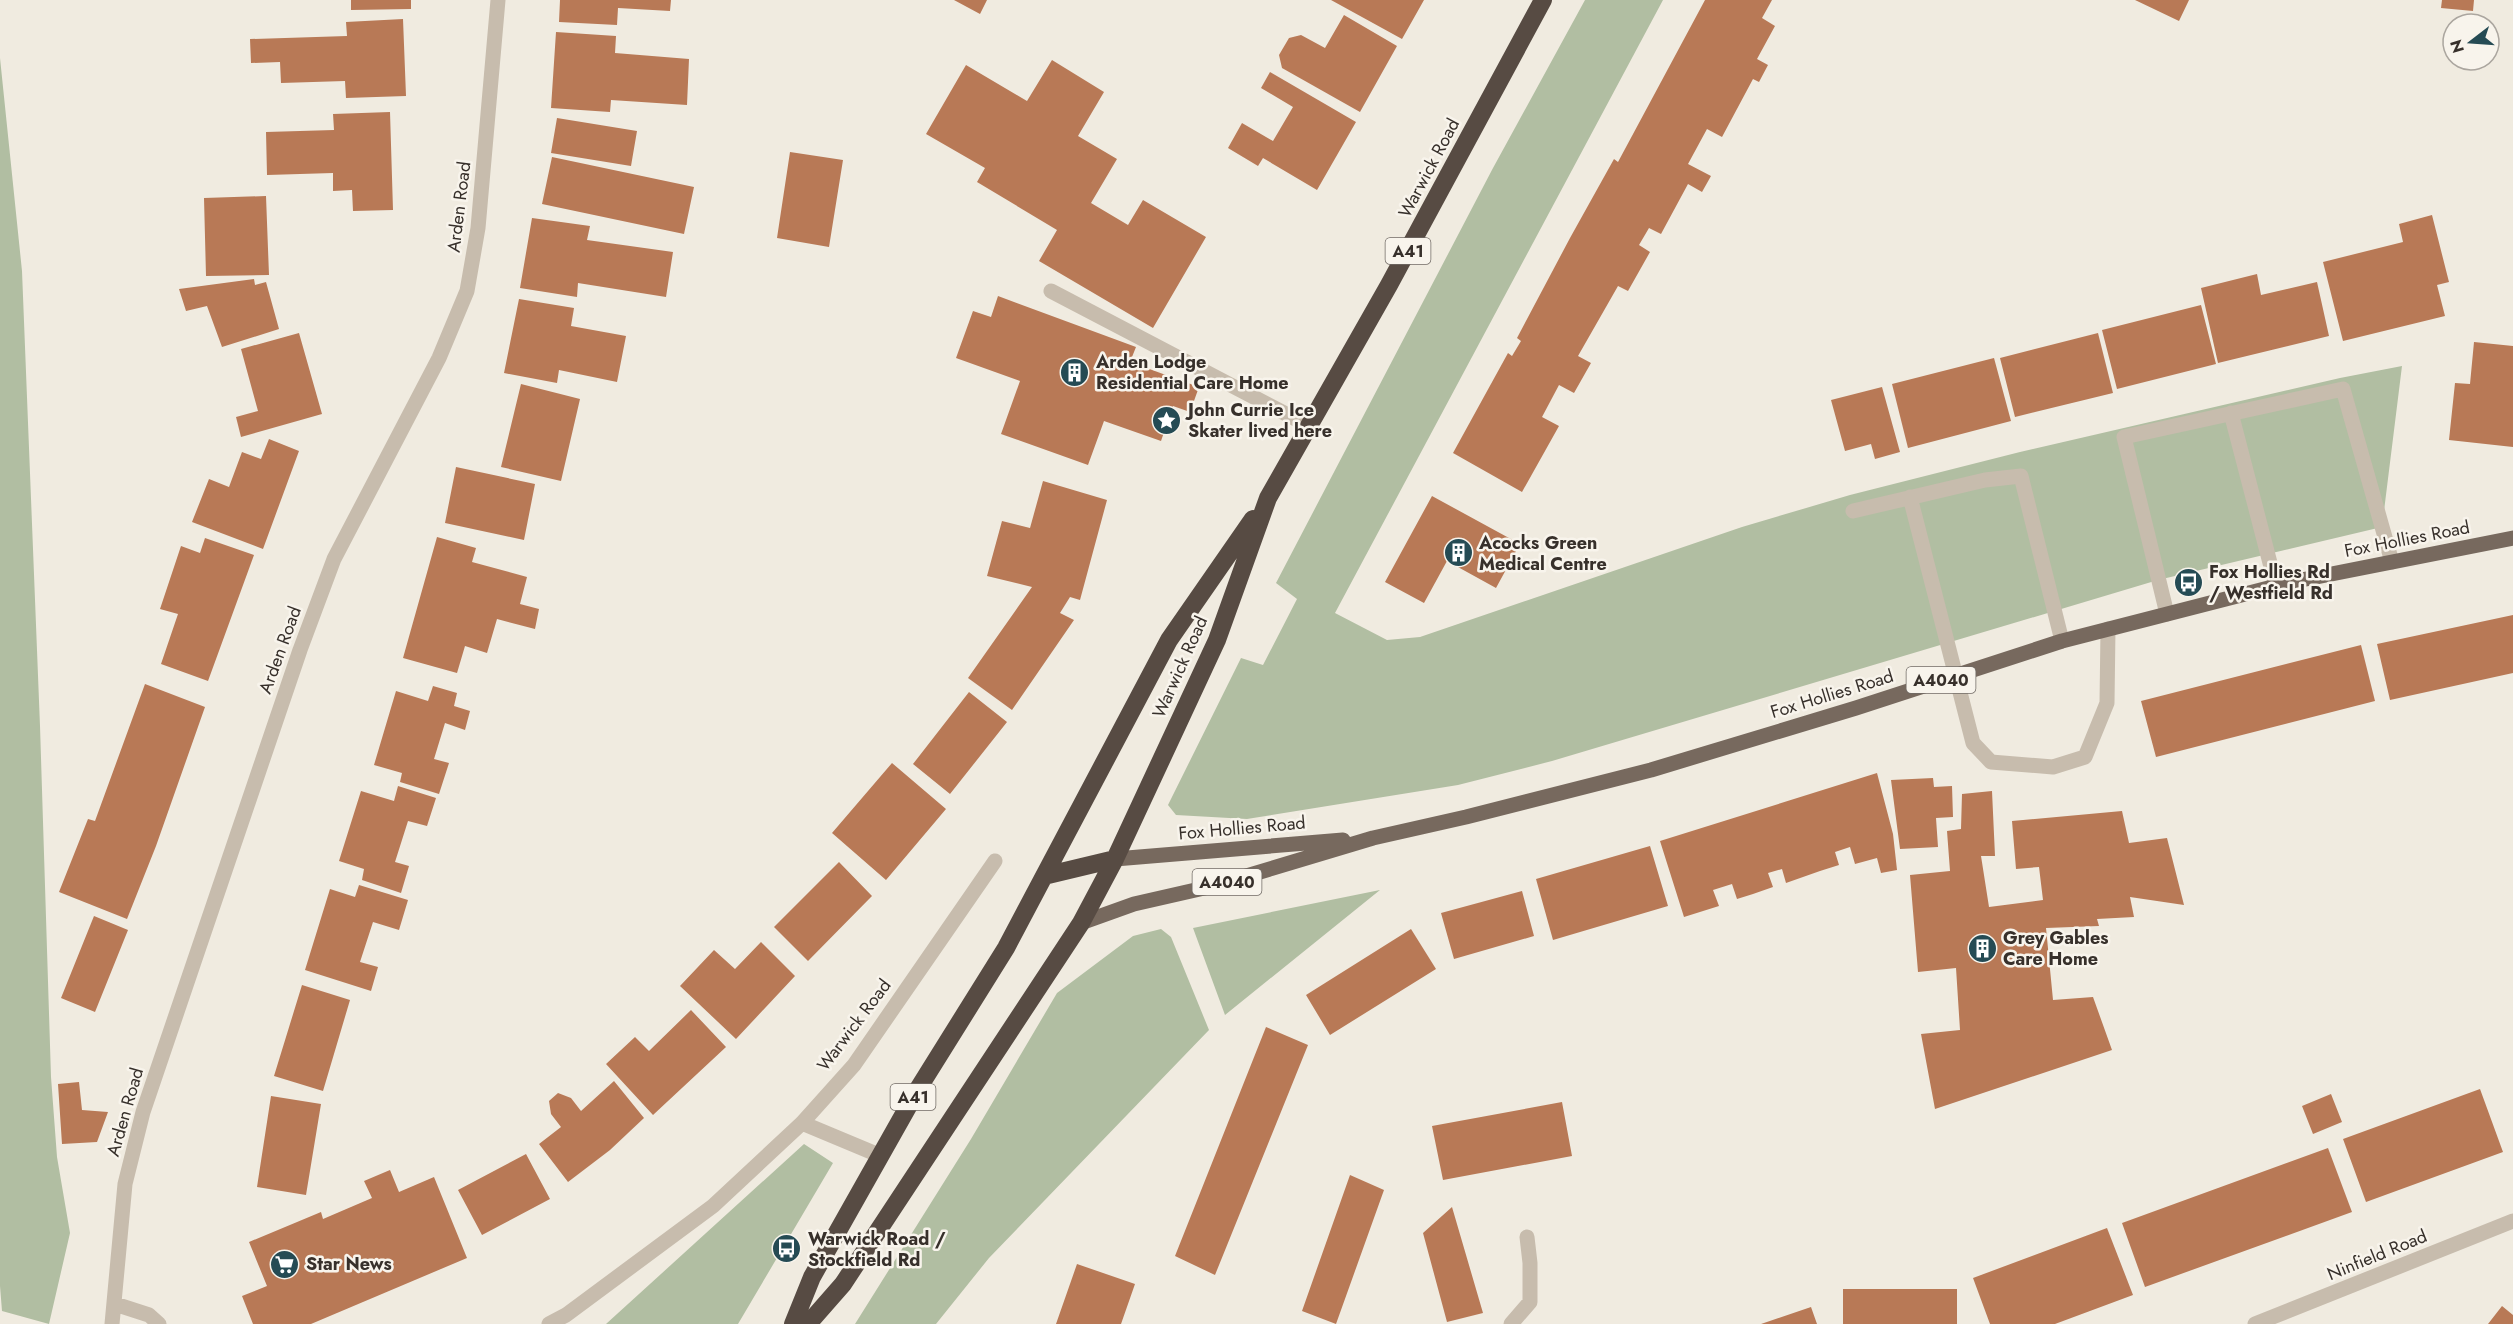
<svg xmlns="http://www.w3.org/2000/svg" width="2513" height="1324" font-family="Jost,sans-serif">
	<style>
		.green { fill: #b1bea2 }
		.building { fill: #b87956 }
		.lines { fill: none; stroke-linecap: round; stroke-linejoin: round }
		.lane { stroke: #c7bcad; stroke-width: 15 }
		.street { stroke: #c7bcad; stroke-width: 15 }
		.primary { stroke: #77695e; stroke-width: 15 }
		.highway { stroke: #574b43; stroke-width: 18 }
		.labels { text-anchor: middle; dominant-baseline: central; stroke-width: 5; stroke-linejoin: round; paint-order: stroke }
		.shield { fill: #f8f4ec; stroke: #716b65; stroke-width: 1.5 }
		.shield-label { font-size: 16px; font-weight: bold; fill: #37302b }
		.street-label { font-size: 18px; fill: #37302b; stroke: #f8f4ec }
		.poi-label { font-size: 18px; font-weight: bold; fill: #37302b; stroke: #f8f4ec; text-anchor: start }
	</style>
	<rect width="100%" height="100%" fill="#f0ebe0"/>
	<!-- green -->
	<path class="green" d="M 1585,0 L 1663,0 L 1335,613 L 1387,640 L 1420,637 L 1742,527 L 1850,495 L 2020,452 L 2340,378 L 2402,366 L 2382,527 L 2158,580 L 1552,761 L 1458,785 L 1247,819 L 1176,815 L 1168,805 L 1241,658 L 1263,665 L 1297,599 L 1276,583 L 1493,168 Z
		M 0,58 L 22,271 L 40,726 L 51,1077 L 57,1157 L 70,1233 L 49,1324 L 2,1311 L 0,1286 Z
		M 1380,890 L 1225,1015 L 1193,928 Z
		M 1161,929 L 1171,937 L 1209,1030 L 989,1258 L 936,1324 L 855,1324 L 971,1139 L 1057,993 L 1133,936 Z
		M 804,1144 L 833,1163 L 738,1324 L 606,1324 Z"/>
	<!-- building -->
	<path class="building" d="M 351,0 L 411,0 L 411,9 L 351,10 Z
		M 560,0 L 671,0 L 670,11 L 618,8 L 617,25 L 559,22 Z
		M 954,0 L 987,0 L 980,14 Z
		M 1331,0 L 1424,0 L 1402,39 Z
		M 1705,0 L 1772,0 L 1762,18 L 1775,26 L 1757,59 L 1768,65 L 1759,82 L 1753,79 L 1722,137 L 1707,129 L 1688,164 L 1711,176 L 1702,192 L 1688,184 L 1661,234 L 1649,228 L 1639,245 L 1650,252 L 1628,291 L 1618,286 L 1578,356 L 1591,363 L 1574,393 L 1559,385 L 1542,417 L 1559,426 L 1522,492 L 1453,453 L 1508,353 L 1512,356 L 1521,341 L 1517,338 L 1570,238 L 1614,159 L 1618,162 Z
		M 2135,0 L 2189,0 L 2179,21 Z
		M 2442,0 L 2474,0 L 2473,11 L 2441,8 Z
		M 1344,15 L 1397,46 L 1360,112 L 1282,68 L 1279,55 L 1289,38 L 1301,35 L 1325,48 Z
		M 403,19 L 406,96 L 346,98 L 345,81 L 281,83 L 280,62 L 251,63 L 250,39 L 347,36 L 346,22 Z
		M 556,32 L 616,36 L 615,53 L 689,59 L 687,105 L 611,100 L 610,112 L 551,108 Z
		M 1052,60 L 1104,92 L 1078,136 L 1117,159 L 1091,203 L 1128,225 L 1143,200 L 1206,237 L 1153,328 L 1039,261 L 1057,230 L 977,182 L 985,168 L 926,134 L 966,65 L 1027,101 Z
		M 1270,72 L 1356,122 L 1317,190 L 1263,158 L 1258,166 L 1228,148 L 1242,123 L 1273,141 L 1293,107 L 1261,88 Z
		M 390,112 L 393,210 L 353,211 L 352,190 L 333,191 L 333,173 L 267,175 L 266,132 L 334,130 L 333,114 Z
		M 557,118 L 637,131 L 631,166 L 551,153 Z
		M 790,152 L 843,160 L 829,247 L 777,238 Z
		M 552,157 L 694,187 L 684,234 L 542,204 Z
		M 266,196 L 269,275 L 206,276 L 204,198 Z
		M 2432,215 L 2449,282 L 2437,285 L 2445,316 L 2343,341 L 2323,262 L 2403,242 L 2399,224 Z
		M 532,218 L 590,226 L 587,240 L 673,252 L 666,297 L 578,283 L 577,297 L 520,288 Z
		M 2257,274 L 2261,295 L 2317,282 L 2329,336 L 2218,363 L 2201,288 Z
		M 254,279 L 255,285 L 266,282 L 279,329 L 222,347 L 207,306 L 186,311 L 179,289 Z
		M 998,296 L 1136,347 L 1130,362 L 1199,387 L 1190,412 L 1173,406 L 1161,441 L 1104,421 L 1088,465 L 1001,434 L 1020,381 L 956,358 L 973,311 L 991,317 Z
		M 519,299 L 574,308 L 571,326 L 626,336 L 617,382 L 559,370 L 557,383 L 504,373 Z
		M 2201,305 L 2216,364 L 2117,389 L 2102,330 Z
		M 299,333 L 322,414 L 241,437 L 236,417 L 258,411 L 241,349 Z
		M 2098,333 L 2113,393 L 2015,417 L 2000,358 Z
		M 2474,342 L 2513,346 L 2513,447 L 2449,440 L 2455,383 L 2470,384 Z
		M 1994,358 L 2011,421 L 1908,448 L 1892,384 Z
		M 521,384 L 580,399 L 561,481 L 501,467 Z
		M 1882,387 L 1900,452 L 1875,459 L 1871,444 L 1845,451 L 1831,400 Z
		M 269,439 L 299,451 L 263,549 L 192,522 L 209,479 L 229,487 L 242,452 L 261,459 Z
		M 456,467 L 535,484 L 524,540 L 445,523 Z
		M 1043,481 L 1107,500 L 1080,600 L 1070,597 L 1060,613 L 1074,620 L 1012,710 L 968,678 L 1032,587 L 987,576 L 1002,521 L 1030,528 Z
		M 1432,496 L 1520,544 L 1496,588 L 1447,561 L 1424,603 L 1385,582 Z
		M 437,537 L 476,548 L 472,562 L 527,577 L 520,604 L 539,609 L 535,629 L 497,619 L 487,653 L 465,646 L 457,673 L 403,658 Z
		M 205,538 L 254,555 L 208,681 L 161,664 L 178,614 L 160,609 L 181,546 L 200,553 Z
		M 2513,615 L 2513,673 L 2390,700 L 2377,644 Z
		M 2361,645 L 2375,701 L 2156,757 L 2141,701 Z
		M 145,684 L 205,707 L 156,846 L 127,919 L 59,892 L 88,819 L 95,821 Z
		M 433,686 L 457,693 L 454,706 L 470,711 L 465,730 L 445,723 L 434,759 L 449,763 L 439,794 L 400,782 L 402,773 L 374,765 L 396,691 L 428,701 Z
		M 969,692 L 1007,722 L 950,794 L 913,764 Z
		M 892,763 L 946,809 L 886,880 L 832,833 Z
		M 1877,773 L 1893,834 L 1897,870 L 1881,873 L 1877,858 L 1855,864 L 1850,847 L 1835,852 L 1839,865 L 1820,871 L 1786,883 L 1782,869 L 1768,873 L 1773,887 L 1753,894 L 1737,899 L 1732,884 L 1713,890 L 1719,906 L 1684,917 L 1660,841 Z
		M 1933,778 L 1934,787 L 1952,786 L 1953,817 L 1936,818 L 1938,847 L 1900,849 L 1891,780 Z
		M 398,786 L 436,798 L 427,826 L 408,821 L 395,862 L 409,866 L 401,893 L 362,880 L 364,869 L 339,861 L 361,791 L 394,801 Z
		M 1992,791 L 1995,856 L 1981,856 L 1989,907 L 2043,900 L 2039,867 L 2016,869 L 2012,821 L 2122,811 L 2129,843 L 2167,838 L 2184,905 L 2130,897 L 2134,917 L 2097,919 L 2099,926 L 2046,928 L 2053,1000 L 2093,997 L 2112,1050 L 1935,1109 L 1921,1034 L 1960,1030 L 1956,968 L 1918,972 L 1910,875 L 1950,871 L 1947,831 L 1961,829 L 1962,794 Z
		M 1650,846 L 1668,906 L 1553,940 L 1536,879 Z
		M 839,862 L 872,896 L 808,961 L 774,927 Z
		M 359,885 L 408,900 L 399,930 L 373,922 L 360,962 L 378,967 L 371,991 L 305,970 L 330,889 L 355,897 Z
		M 1522,891 L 1534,936 L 1454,959 L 1441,913 Z
		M 94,916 L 128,930 L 95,1012 L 61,998 Z
		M 1411,929 L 1436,969 L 1330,1035 L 1306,995 Z
		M 761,942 L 795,976 L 736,1039 L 680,986 L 714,950 L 735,969 Z
		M 302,985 L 350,1000 L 323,1091 L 274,1076 Z
		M 691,1010 L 726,1047 L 653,1115 L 606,1064 L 635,1037 L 649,1051 Z
		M 1266,1027 L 1308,1045 L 1215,1275 L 1175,1256 Z
		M 614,1081 L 644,1118 L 610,1150 L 568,1182 L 539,1144 L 561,1127 L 551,1114 L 549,1101 L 558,1093 L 571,1098 L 581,1111 Z
		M 79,1082 L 82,1110 L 108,1112 L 97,1142 L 62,1144 L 58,1084 Z
		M 2480,1089 L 2503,1152 L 2366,1202 L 2343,1139 Z
		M 2331,1094 L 2342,1122 L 2313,1134 L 2302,1106 Z
		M 271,1096 L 321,1104 L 306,1195 L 257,1187 Z
		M 1562,1102 L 1572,1156 L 1443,1180 L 1432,1126 Z
		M 2328,1148 L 2352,1212 L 2145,1287 L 2122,1223 Z
		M 526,1154 L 550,1199 L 482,1235 L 458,1190 Z
		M 390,1170 L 399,1192 L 434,1177 L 467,1258 L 311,1324 L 253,1324 L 242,1296 L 267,1286 L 249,1242 L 321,1212 L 323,1219 L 372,1198 L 364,1181 Z
		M 1350,1175 L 1384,1190 L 1336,1324 L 1302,1311 Z
		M 1452,1207 L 1483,1313 L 1447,1322 L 1423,1233 Z
		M 2107,1228 L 2133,1295 L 2055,1324 L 1990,1324 L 1973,1278 Z
		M 1077,1264 L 1135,1284 L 1121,1324 L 1056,1324 Z
		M 1843,1289 L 1957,1289 L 1957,1324 L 1843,1324 Z
		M 2502,1306 L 2513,1315 L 2513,1324 L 2488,1324 Z
		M 1811,1307 L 1817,1324 L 1761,1324 Z"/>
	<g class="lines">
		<!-- lane -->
		<path class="lane" d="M 1051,291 L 1309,426
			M 2231,413 L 2276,586
			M 1910,497 L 1973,743 L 1991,762 L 2053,767 L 2085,757 L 2107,703 L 2108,629
			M 1853,511 L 1985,480 L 2021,476 L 2062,641
			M 2167,614 L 2124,437 L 2343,389 L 2392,562"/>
		<!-- street -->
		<path class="street" d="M 802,1123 L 881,1156
			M 115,1304 L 149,1315 L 159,1324
			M 112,1324 L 125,1184 L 143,1112 L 300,650 L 334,559 L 439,358 L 467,291 L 478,228 L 498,0
			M 549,1324 L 566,1315 L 713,1206 L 802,1123 L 854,1065 L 995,861
			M 1511,1324 L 1530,1302 L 1530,1263 L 1527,1237
			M 2255,1324 L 2513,1221"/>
		<!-- primary -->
		<path class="primary" d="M 1115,859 L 1343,840
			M 1081,923 L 1134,904 L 1213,886 L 1373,838 L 1466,817 L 1651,770 L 1856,708 L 2062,641 L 2296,581 L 2513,538"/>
		<!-- highway -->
		<path class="highway" d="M 1044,876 L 1115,859
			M 793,1324 L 812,1277 L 918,1089 L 1006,948 L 1169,640 L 1253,519
			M 808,1324 L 843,1284 L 1081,923 L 1115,859 L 1217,640 L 1268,498 L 1389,285 L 1543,0"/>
	</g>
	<!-- icons -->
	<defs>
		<symbol id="building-disc" viewBox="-11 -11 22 22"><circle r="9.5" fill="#254b54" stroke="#f8f4ec"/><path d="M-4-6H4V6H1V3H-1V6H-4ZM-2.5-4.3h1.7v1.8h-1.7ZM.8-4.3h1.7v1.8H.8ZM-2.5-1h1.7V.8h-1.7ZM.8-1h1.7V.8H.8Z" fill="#fff"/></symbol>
		<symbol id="sight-disc" viewBox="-11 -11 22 22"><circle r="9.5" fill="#254b54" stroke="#f8f4ec"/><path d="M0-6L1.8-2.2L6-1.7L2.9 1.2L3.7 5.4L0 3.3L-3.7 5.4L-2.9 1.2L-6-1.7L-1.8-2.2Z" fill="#fff"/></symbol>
		<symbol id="bus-disc" viewBox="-11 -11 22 22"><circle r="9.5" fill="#254b54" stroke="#f8f4ec"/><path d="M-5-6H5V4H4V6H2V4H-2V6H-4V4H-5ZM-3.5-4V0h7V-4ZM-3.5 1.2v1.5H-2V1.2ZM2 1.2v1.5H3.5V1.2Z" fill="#fff"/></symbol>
		<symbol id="supermarket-disc" viewBox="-11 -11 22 22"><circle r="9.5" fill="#254b54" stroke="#f8f4ec"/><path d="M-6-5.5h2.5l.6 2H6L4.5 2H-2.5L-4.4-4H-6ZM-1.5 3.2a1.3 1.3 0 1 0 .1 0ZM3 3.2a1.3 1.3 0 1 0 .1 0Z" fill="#fff"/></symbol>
	</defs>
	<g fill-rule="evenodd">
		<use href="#building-disc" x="1058" y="356" width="33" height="33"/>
		<use href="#sight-disc" x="1150" y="404" width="33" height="33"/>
		<use href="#building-disc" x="1442" y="536" width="33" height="33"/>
		<use href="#bus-disc" x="2172" y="566" width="33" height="33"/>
		<use href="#building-disc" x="1966" y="932" width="33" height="33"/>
		<use href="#bus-disc" x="770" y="1232" width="33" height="33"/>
		<use href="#supermarket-disc" x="268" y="1248" width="33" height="33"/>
	</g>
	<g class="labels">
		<!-- shield labels -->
		<g class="shield">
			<rect x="1385.5" y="238" width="45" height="26" rx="4.5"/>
			<rect x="1906.5" y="667" width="69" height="26" rx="4.5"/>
			<rect x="1192.5" y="869" width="69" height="26" rx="4.5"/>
			<rect x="890.5" y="1084" width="45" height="26" rx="4.5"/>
		</g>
		<g class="shield-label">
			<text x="1408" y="251">A41</text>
			<text x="1941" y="680">A4040</text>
			<text x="1227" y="882">A4040</text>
			<text x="913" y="1097">A41</text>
		</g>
		<!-- street labels -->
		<g class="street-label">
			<text transform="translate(1429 168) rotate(-62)">Warwick Road</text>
			<text transform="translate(459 207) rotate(-83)">Arden Road</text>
			<text transform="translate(2407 539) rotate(-11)">Fox Hollies Road</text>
			<text transform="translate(280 650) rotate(-70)">Arden Road</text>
			<text transform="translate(1180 667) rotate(-66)">Warwick Road</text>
			<text transform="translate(1832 694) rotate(-17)">Fox Hollies Road</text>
			<text transform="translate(1242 828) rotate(-5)">Fox Hollies Road</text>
			<text transform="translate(854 1025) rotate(-53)">Warwick Road</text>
			<text transform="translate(125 1112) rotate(-74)">Arden Road</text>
			<text transform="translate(2377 1255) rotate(-22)">Ninfield Road</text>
		</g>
		<!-- poi labels -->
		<g class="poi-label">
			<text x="1096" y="362">Arden Lodge<tspan x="1096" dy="21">Residential Care Home</tspan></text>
			<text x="1188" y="410">John Currie Ice<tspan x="1188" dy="21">Skater lived here</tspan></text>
			<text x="1479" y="543">Acocks Green<tspan x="1479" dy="21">Medical Centre</tspan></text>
			<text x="2209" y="572">Fox Hollies Rd<tspan x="2209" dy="21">/ Westfield Rd</tspan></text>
			<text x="2003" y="938">Grey Gables<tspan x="2003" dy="21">Care Home</tspan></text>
			<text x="808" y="1239">Warwick Road /<tspan x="808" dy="21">Stockfield Rd</tspan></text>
			<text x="306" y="1264">Star News</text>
		</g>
	</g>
	<!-- north arrow -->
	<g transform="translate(2471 42) rotate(253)"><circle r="28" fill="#f8f4ec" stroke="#aba69f" stroke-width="1.5"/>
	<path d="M0-4.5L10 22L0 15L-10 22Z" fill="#254b54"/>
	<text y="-9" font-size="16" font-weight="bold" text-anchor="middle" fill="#37302b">N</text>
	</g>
</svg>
